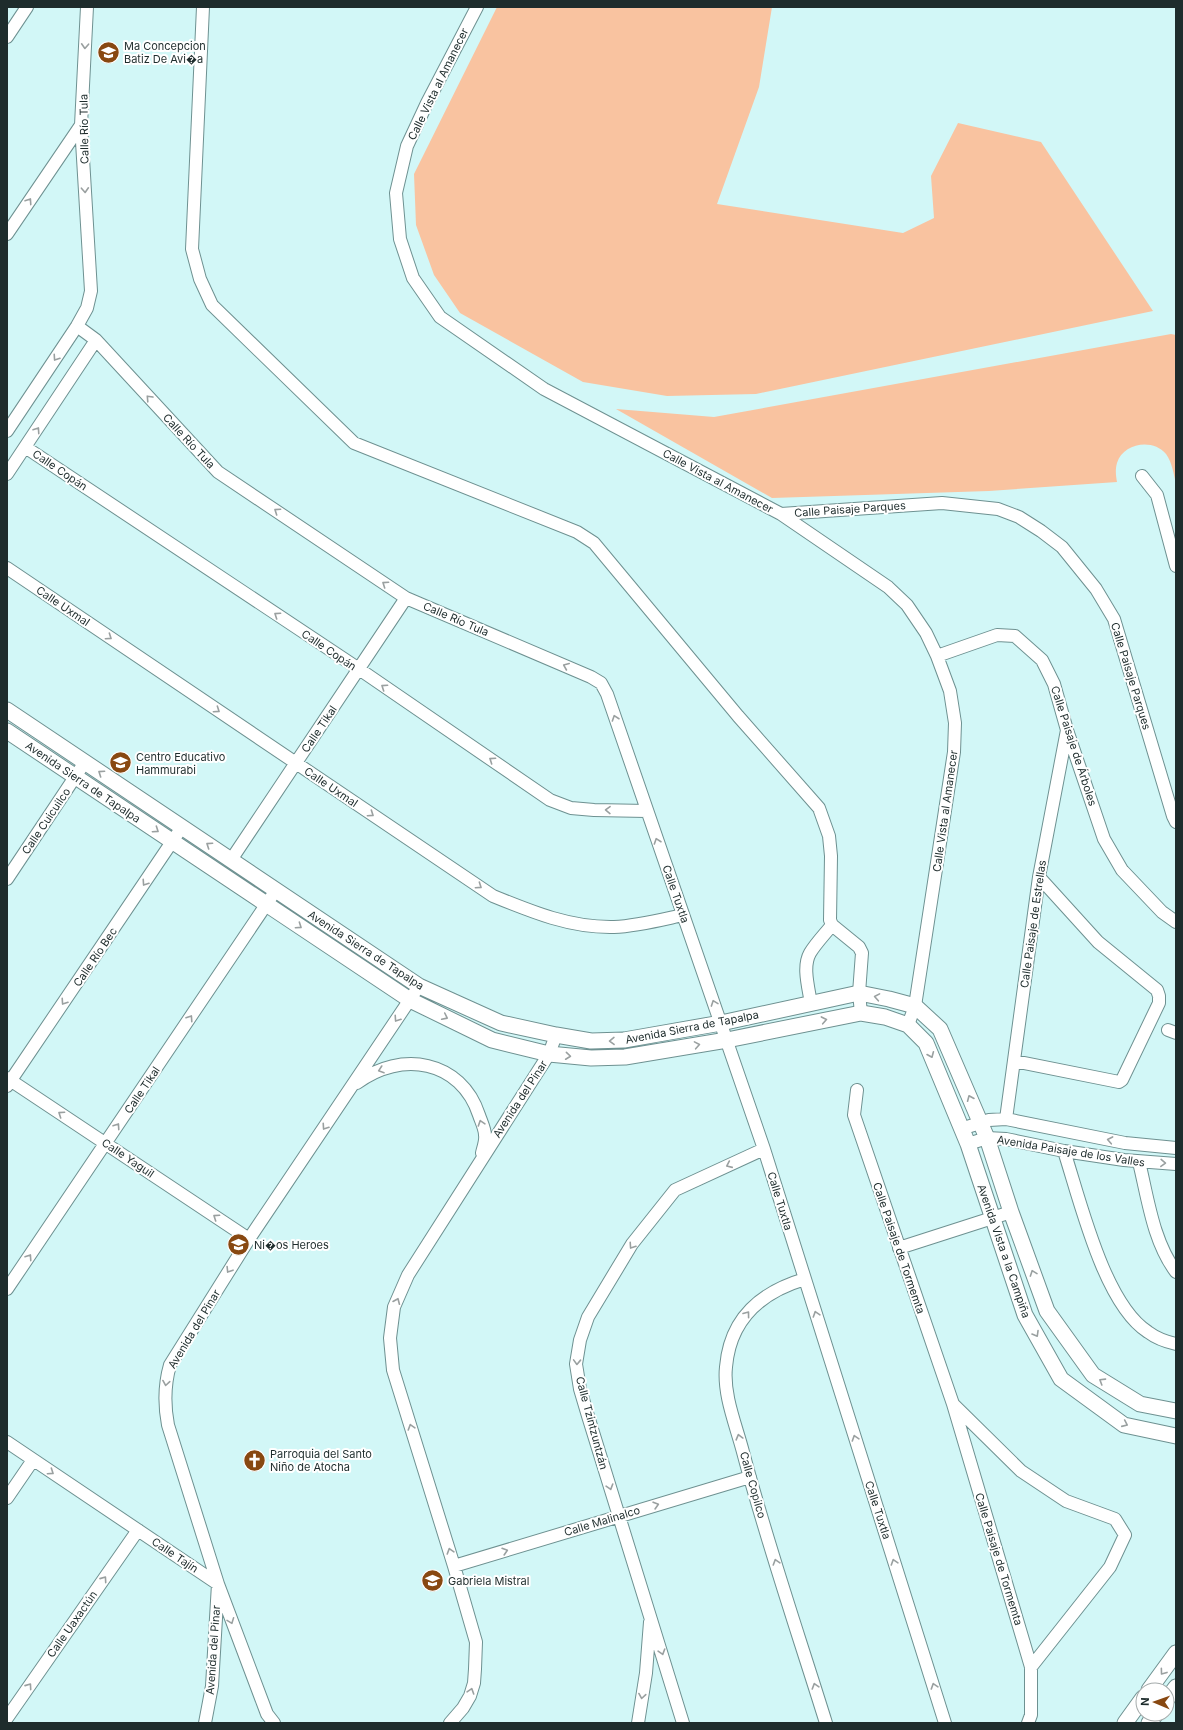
<svg xmlns="http://www.w3.org/2000/svg" width="1183" height="1730" font-family="Inter,sans-serif">
	<style>
		.grass { fill: #f9c3a0 }
		.lines { fill: none; stroke-linecap: round; stroke-linejoin: round }
		.minor-casing { stroke: #6e9191; stroke-width: 14 }
		.tertiary-casing { stroke: #6e9191; stroke-width: 17 }
		.minor { stroke: #fff; stroke-width: 12 }
		.tertiary { stroke: #fff; stroke-width: 15 }
		.oneway { stroke: #9aa0a0 }
		.labels { text-anchor: middle; dominant-baseline: central; stroke-width: 4; stroke-linejoin: round; paint-order: stroke }
		.poi-label { font-size: 11px; fill: #1e2c2c; stroke: #fff; text-anchor: start }
		.street-label { font-size: 11px; fill: #1e2c2c; stroke: #fff }
	</style>
	<rect width="100%" height="100%" fill="#d2f7f7"/>
	<!-- grass -->
	<path class="grass" d="M 497,7 L 772,7 L 759,87 L 717,204 L 903,233 L 934,218 L 931,176 L 958,123 L 1041,142 L 1153,311 L 756,394 L 667,396 L 583,382 L 460,313 L 434,275 L 416,225 L 414,174 Z
		M 1171,334 L 1176,335 L 1176,484 C 1174,475 1172,462 1166,454 C 1153,438 1123,443 1117,463 C 1115,470 1116,476 1117,482 L 989,491 L 772,498 L 616,409 L 714,417 Z"/>
	<g class="lines">
		<defs>
			<path id="minor" d="M 203,7 L 192,249 L 200,279 L 212,305 L 354,443 L 577,532 L 594,543 L 738,716 L 819,808 L 829,836 L 831,856 L 830,920 L 832,925 L 859,947 L 862,953 L 859,993 L 861,1013
				M 477,7 L 427,103 L 407,146 L 396,193 L 400,239 L 413,278 L 440,317 L 544,389 L 781,514 L 888,587 L 907,605 L 926,633 L 937,656 L 950,691 L 955,723 L 954,752 L 915,1006 L 908,1025
				M 7,37 L 27,7
				M 7,234 L 81,125
				M 77,326 L 96,340 L 218,472 L 406,598 L 591,677 L 601,683 L 607,694 L 764,1149 L 945,1723
				M 7,431 L 77,326 L 87,308 L 91,291 L 81,125 L 87,7
				M 25,447 L 359,669 L 550,800 L 571,808 L 594,810 L 647,811
				M 7,474 L 96,340
				M 1142,476 L 1157,495 L 1176,566
				M 781,514 L 942,503 L 998,509 L 1019,517 L 1041,531 L 1062,547 L 1096,589 L 1114,619 L 1173,816 L 1176,822
				M 7,568 L 493,896 C 532,912 571,928 614,927 C 637,926 660,920 683,915
				M 937,656 L 997,635 L 1015,636 L 1042,660 L 1054,684 L 1067,730 L 1104,839 L 1122,870 L 1162,912 L 1176,922
				M 231,860 L 406,598
				M 7,879 L 85,762
				M 811,1004 C 809,989 802,967 810,953 C 816,943 825,934 832,925
				M 1168,1030 L 1176,1033
				M 1014,1061 L 1119,1082 L 1122,1080 L 1159,1003 L 1159,996 L 1157,990 L 1098,942 L 1039,877
				M 7,1078 L 249,1239
				M 357,1083 C 401,1050 461,1060 479,1115 C 481,1121 485,1129 485,1135 C 486,1141 483,1148 482,1153
				M 7,1086 L 182,827
				M 857,1090 L 854,1115 L 953,1404 L 1031,1667 L 1031,1715 L 1028,1723
				M 1006,1119 L 1039,877 L 1067,730
				M 961,1129 L 989,1120 L 1006,1119 L 1125,1143 L 1176,1148
				M 968,1144 L 987,1138 L 1006,1139 L 1064,1151 L 1124,1160 L 1176,1164
				M 1064,1151 C 1080,1200 1104,1304 1148,1332 C 1156,1338 1167,1342 1176,1344
				M 1139,1162 C 1148,1199 1153,1241 1176,1272
				M 899,1248 L 1011,1212
				M 805,1279 C 761,1292 730,1319 726,1367 C 723,1395 736,1425 743,1452 C 767,1543 798,1633 826,1723
				M 7,1289 L 276,890
				M 954,1405 L 1021,1471 L 1066,1501 L 1115,1519 L 1125,1535 L 1110,1567 L 1031,1667
				M 7,1442 L 218,1584 L 267,1714 L 274,1723
				M 7,1498 L 33,1460
				M 454,1566 L 750,1477
				M 7,1718 L 138,1530
				M 205,1723 L 212,1686 L 218,1584 L 168,1425 C 164,1404 164,1386 170,1365 L 249,1239 L 419,986
				M 450,1723 L 463,1708 L 470,1696 L 474,1683 L 475,1669 L 476,1642 L 454,1566 L 393,1370 L 390,1338 L 394,1307 L 408,1275 L 549,1054 L 556,1035
				M 638,1723 L 646,1673 L 650,1622
				M 683,1723 L 588,1416 L 580,1389 L 576,1364 L 580,1340 L 588,1317 L 632,1244 L 675,1190 L 764,1149"/>
			<path id="tertiary" d="M 7,710 L 419,986 L 501,1023 L 556,1035 L 591,1041 L 624,1040 L 721,1023 L 859,993 L 889,999 L 915,1006 L 940,1029 L 987,1138 L 1011,1212 L 1047,1311 L 1093,1375 L 1140,1404 L 1176,1411
				M 7,731 L 410,1000 L 492,1040 L 549,1054 L 591,1058 L 625,1057 L 727,1040 L 861,1013 L 885,1017 L 908,1025 L 926,1043 L 968,1144 L 1025,1315 L 1061,1379 L 1124,1425 L 1176,1436
				M 1149,1690 L 1176,1653
				M 1167,1699 L 1176,1687
				M 1125,1723 L 1143,1698
				M 1149,1723 L 1156,1714"/>
		</defs>
		<!-- minor casing -->
		<use href="#minor" class="minor-casing"/>
		<!-- tertiary casing -->
		<use href="#tertiary" class="tertiary-casing"/>
		<!-- minor -->
		<use href="#minor" class="minor"/>
		<!-- tertiary -->
		<use href="#tertiary" class="tertiary"/>
	</g>
	<!-- one-way arrows -->
	<defs><path id="oneway-chevron" d="M-2-3.5L2.5 0L-2 3.5" fill="none" stroke-width="1.6" stroke-linecap="round" stroke-linejoin="round"/></defs>
	<g class="oneway">
		<use href="#oneway-chevron" transform="translate(85 46) rotate(93)"/>
		<use href="#oneway-chevron" transform="translate(85 190) rotate(87)"/>
		<use href="#oneway-chevron" transform="translate(29 201) rotate(-56)"/>
		<use href="#oneway-chevron" transform="translate(56 358) rotate(124)"/>
		<use href="#oneway-chevron" transform="translate(149 398) rotate(-133)"/>
		<use href="#oneway-chevron" transform="translate(37 430) rotate(-56)"/>
		<use href="#oneway-chevron" transform="translate(277 511) rotate(-146)"/>
		<use href="#oneway-chevron" transform="translate(385 584) rotate(-146)"/>
		<use href="#oneway-chevron" transform="translate(277 615) rotate(-146)"/>
		<use href="#oneway-chevron" transform="translate(109 637) rotate(34)"/>
		<use href="#oneway-chevron" transform="translate(566 666) rotate(-157)"/>
		<use href="#oneway-chevron" transform="translate(384 687) rotate(-146)"/>
		<use href="#oneway-chevron" transform="translate(217 710) rotate(34)"/>
		<use href="#oneway-chevron" transform="translate(615 718) rotate(-109)"/>
		<use href="#oneway-chevron" transform="translate(492 760) rotate(-146)"/>
		<use href="#oneway-chevron" transform="translate(101 773) rotate(-146)"/>
		<use href="#oneway-chevron" transform="translate(608 810) rotate(-179)"/>
		<use href="#oneway-chevron" transform="translate(371 814) rotate(34)"/>
		<use href="#oneway-chevron" transform="translate(156 830) rotate(34)"/>
		<use href="#oneway-chevron" transform="translate(657 841) rotate(-109)"/>
		<use href="#oneway-chevron" transform="translate(209 845) rotate(-146)"/>
		<use href="#oneway-chevron" transform="translate(145 883) rotate(124)"/>
		<use href="#oneway-chevron" transform="translate(479 886) rotate(34)"/>
		<use href="#oneway-chevron" transform="translate(299 926) rotate(34)"/>
		<use href="#oneway-chevron" transform="translate(877 997) rotate(-170)"/>
		<use href="#oneway-chevron" transform="translate(64 1002) rotate(124)"/>
		<use href="#oneway-chevron" transform="translate(714 1003) rotate(-110)"/>
		<use href="#oneway-chevron" transform="translate(445 1017) rotate(26)"/>
		<use href="#oneway-chevron" transform="translate(190 1018) rotate(-56)"/>
		<use href="#oneway-chevron" transform="translate(397 1019) rotate(124)"/>
		<use href="#oneway-chevron" transform="translate(824 1020) rotate(-11)"/>
		<use href="#oneway-chevron" transform="translate(612 1041) rotate(179)"/>
		<use href="#oneway-chevron" transform="translate(697 1045) rotate(-10)"/>
		<use href="#oneway-chevron" transform="translate(931 1055) rotate(67)"/>
		<use href="#oneway-chevron" transform="translate(568 1056) rotate(6)"/>
		<use href="#oneway-chevron" transform="translate(381 1070) rotate(161)"/>
		<use href="#oneway-chevron" transform="translate(970 1098) rotate(-113)"/>
		<use href="#oneway-chevron" transform="translate(61 1114) rotate(-146)"/>
		<use href="#oneway-chevron" transform="translate(481 1123) rotate(-108)"/>
		<use href="#oneway-chevron" transform="translate(117 1126) rotate(-56)"/>
		<use href="#oneway-chevron" transform="translate(325 1127) rotate(124)"/>
		<use href="#oneway-chevron" transform="translate(1110 1140) rotate(-169)"/>
		<use href="#oneway-chevron" transform="translate(1163 1163) rotate(2)"/>
		<use href="#oneway-chevron" transform="translate(729 1165) rotate(156)"/>
		<use href="#oneway-chevron" transform="translate(216 1217) rotate(-146)"/>
		<use href="#oneway-chevron" transform="translate(632 1246) rotate(124)"/>
		<use href="#oneway-chevron" transform="translate(29 1257) rotate(-56)"/>
		<use href="#oneway-chevron" transform="translate(229 1270) rotate(122)"/>
		<use href="#oneway-chevron" transform="translate(1033 1273) rotate(-110)"/>
		<use href="#oneway-chevron" transform="translate(397 1301) rotate(-67)"/>
		<use href="#oneway-chevron" transform="translate(747 1314) rotate(-53)"/>
		<use href="#oneway-chevron" transform="translate(816 1314) rotate(-108)"/>
		<use href="#oneway-chevron" transform="translate(1036 1334) rotate(60)"/>
		<use href="#oneway-chevron" transform="translate(577 1362) rotate(92)"/>
		<use href="#oneway-chevron" transform="translate(1102 1381) rotate(-148)"/>
		<use href="#oneway-chevron" transform="translate(166 1383) rotate(99)"/>
		<use href="#oneway-chevron" transform="translate(1125 1424) rotate(24)"/>
		<use href="#oneway-chevron" transform="translate(411 1427) rotate(-107)"/>
		<use href="#oneway-chevron" transform="translate(739 1437) rotate(-105)"/>
		<use href="#oneway-chevron" transform="translate(855 1438) rotate(-108)"/>
		<use href="#oneway-chevron" transform="translate(51 1472) rotate(34)"/>
		<use href="#oneway-chevron" transform="translate(610 1487) rotate(73)"/>
		<use href="#oneway-chevron" transform="translate(656 1505) rotate(-16)"/>
		<use href="#oneway-chevron" transform="translate(450 1551) rotate(-107)"/>
		<use href="#oneway-chevron" transform="translate(505 1551) rotate(-17)"/>
		<use href="#oneway-chevron" transform="translate(776 1562) rotate(-107)"/>
		<use href="#oneway-chevron" transform="translate(894 1562) rotate(-108)"/>
		<use href="#oneway-chevron" transform="translate(104 1579) rotate(-55)"/>
		<use href="#oneway-chevron" transform="translate(231 1621) rotate(69)"/>
		<use href="#oneway-chevron" transform="translate(662 1652) rotate(73)"/>
		<use href="#oneway-chevron" transform="translate(1163 1672) rotate(126)"/>
		<use href="#oneway-chevron" transform="translate(29 1686) rotate(-55)"/>
		<use href="#oneway-chevron" transform="translate(815 1686) rotate(-107)"/>
		<use href="#oneway-chevron" transform="translate(934 1686) rotate(-108)"/>
		<use href="#oneway-chevron" transform="translate(471 1691) rotate(-72)"/>
		<use href="#oneway-chevron" transform="translate(642 1696) rotate(99)"/>
	</g>
	<!-- icons -->
	<defs>
		<symbol id="school-disc" viewBox="-11 -11 22 22"><circle r="9.5" fill="#884811" stroke="#fff"/><path d="M0-5L7-2L0 1L-7-2ZM-4 1L0 2.5L4 1V4Q0 6-4 4Z" fill="#fff"/></symbol>
		<symbol id="church-disc" viewBox="-11 -11 22 22"><circle r="9.5" fill="#884811" stroke="#fff"/><path d="M-1.2-6h2.4v3.5h3.3v2.4h-3.3V6h-2.4V-.1h-3.3v-2.4h3.3Z" fill="#fff"/></symbol>
	</defs>
	<g fill-rule="evenodd">
		<use href="#school-disc" x="96" y="40" width="25" height="25"/>
		<use href="#school-disc" x="108" y="750" width="25" height="25"/>
		<use href="#school-disc" x="226" y="1232" width="25" height="25"/>
		<use href="#church-disc" x="242" y="1448" width="25" height="25"/>
		<use href="#school-disc" x="420" y="1568" width="25" height="25"/>
	</g>
	<g class="labels">
		<!-- poi labels -->
		<g class="poi-label">
			<text x="124" y="46">Ma Concepcion<tspan x="124" dy="13">Batiz De Avi�a</tspan></text>
			<text x="136" y="757">Centro Educativo<tspan x="136" dy="13">Hammurabi</tspan></text>
			<text x="254" y="1245">Ni�os Heroes</text>
			<text x="270" y="1454">Parroquia del Santo<tspan x="270" dy="13">Niño de Atocha</tspan></text>
			<text x="448" y="1581">Gabriela Mistral</text>
		</g>
		<!-- street labels -->
		<g class="street-label">
			<text transform="translate(438 84) rotate(-64)">Calle Vista al Amanecer</text>
			<text transform="translate(84 129) rotate(-91)">Calle Río Tula</text>
			<text transform="translate(189 441) rotate(47)">Calle Río Tula</text>
			<text transform="translate(60 470) rotate(34)">Calle Copán</text>
			<text transform="translate(718 481) rotate(28)">Calle Vista al Amanecer</text>
			<text transform="translate(850 509) rotate(-4)">Calle Paisaje Parques</text>
			<text transform="translate(63 606) rotate(34)">Calle Uxmal</text>
			<text transform="translate(456 619) rotate(23)">Calle Río Tula</text>
			<text transform="translate(329 650) rotate(34)">Calle Copán</text>
			<text transform="translate(1131 676) rotate(73)">Calle Paisaje Parques</text>
			<text transform="translate(319 729) rotate(-56)">Calle Tikal</text>
			<text transform="translate(1074 746) rotate(72)">Calle Paisaje de Árboles</text>
			<text transform="translate(83 782) rotate(34)">Avenida Sierra de Tapalpa</text>
			<text transform="translate(331 787) rotate(34)">Calle Uxmal</text>
			<text transform="translate(945 811) rotate(-82)">Calle Vista al Amanecer</text>
			<text transform="translate(46 821) rotate(-56)">Calle Cuicuilco</text>
			<text transform="translate(676 894) rotate(71)">Calle Tuxtla</text>
			<text transform="translate(1033 924) rotate(-82)">Calle Paisaje de Estrellas</text>
			<text transform="translate(366 950) rotate(33)">Avenida Sierra de Tapalpa</text>
			<text transform="translate(95 957) rotate(-56)">Calle Río Bec</text>
			<text transform="translate(692 1027) rotate(-11)">Avenida Sierra de Tapalpa</text>
			<text transform="translate(142 1090) rotate(-56)">Calle Tikal</text>
			<text transform="translate(520 1099) rotate(-57)">Avenida del Pinar</text>
			<text transform="translate(1071 1151) rotate(9)">Avenida Paisaje de los Valles</text>
			<text transform="translate(128 1158) rotate(34)">Calle Yaguil</text>
			<text transform="translate(780 1201) rotate(73)">Calle Tuxtla</text>
			<text transform="translate(899 1248) rotate(71)">Calle Paisaje de Tormemta</text>
			<text transform="translate(1004 1251) rotate(71)">Avenida Vista a la Campiña</text>
			<text transform="translate(194 1329) rotate(-59)">Avenida del Pinar</text>
			<text transform="translate(592 1423) rotate(75)">Calle Tzintzuntzán</text>
			<text transform="translate(753 1485) rotate(74)">Calle Copilco</text>
			<text transform="translate(878 1510) rotate(72)">Calle Tuxtla</text>
			<text transform="translate(602 1521) rotate(-17)">Calle Malinalco</text>
			<text transform="translate(175 1555) rotate(34)">Calle Tajín</text>
			<text transform="translate(999 1559) rotate(73)">Calle Paisaje de Tormemta</text>
			<text transform="translate(72 1624) rotate(-55)">Calle Uaxactún</text>
			<text transform="translate(213 1650) rotate(-86)">Avenida del Pinar</text>
		</g>
	</g>
	<!-- border -->
	<rect width="1183" height="1730" fill="none" stroke="#1e2c2c" stroke-width="16"/>
	<!-- north arrow -->
	<g transform="translate(1155 1702) rotate(272)"><circle r="19" fill="#ffffff" stroke="#a5abab"/>
	<path d="M0-3L7 15L0 10L-7 15Z" fill="#884811"/>
	<text y="-6" font-size="11" font-weight="bold" text-anchor="middle" fill="#1e2c2c">N</text>
	</g>
</svg>
